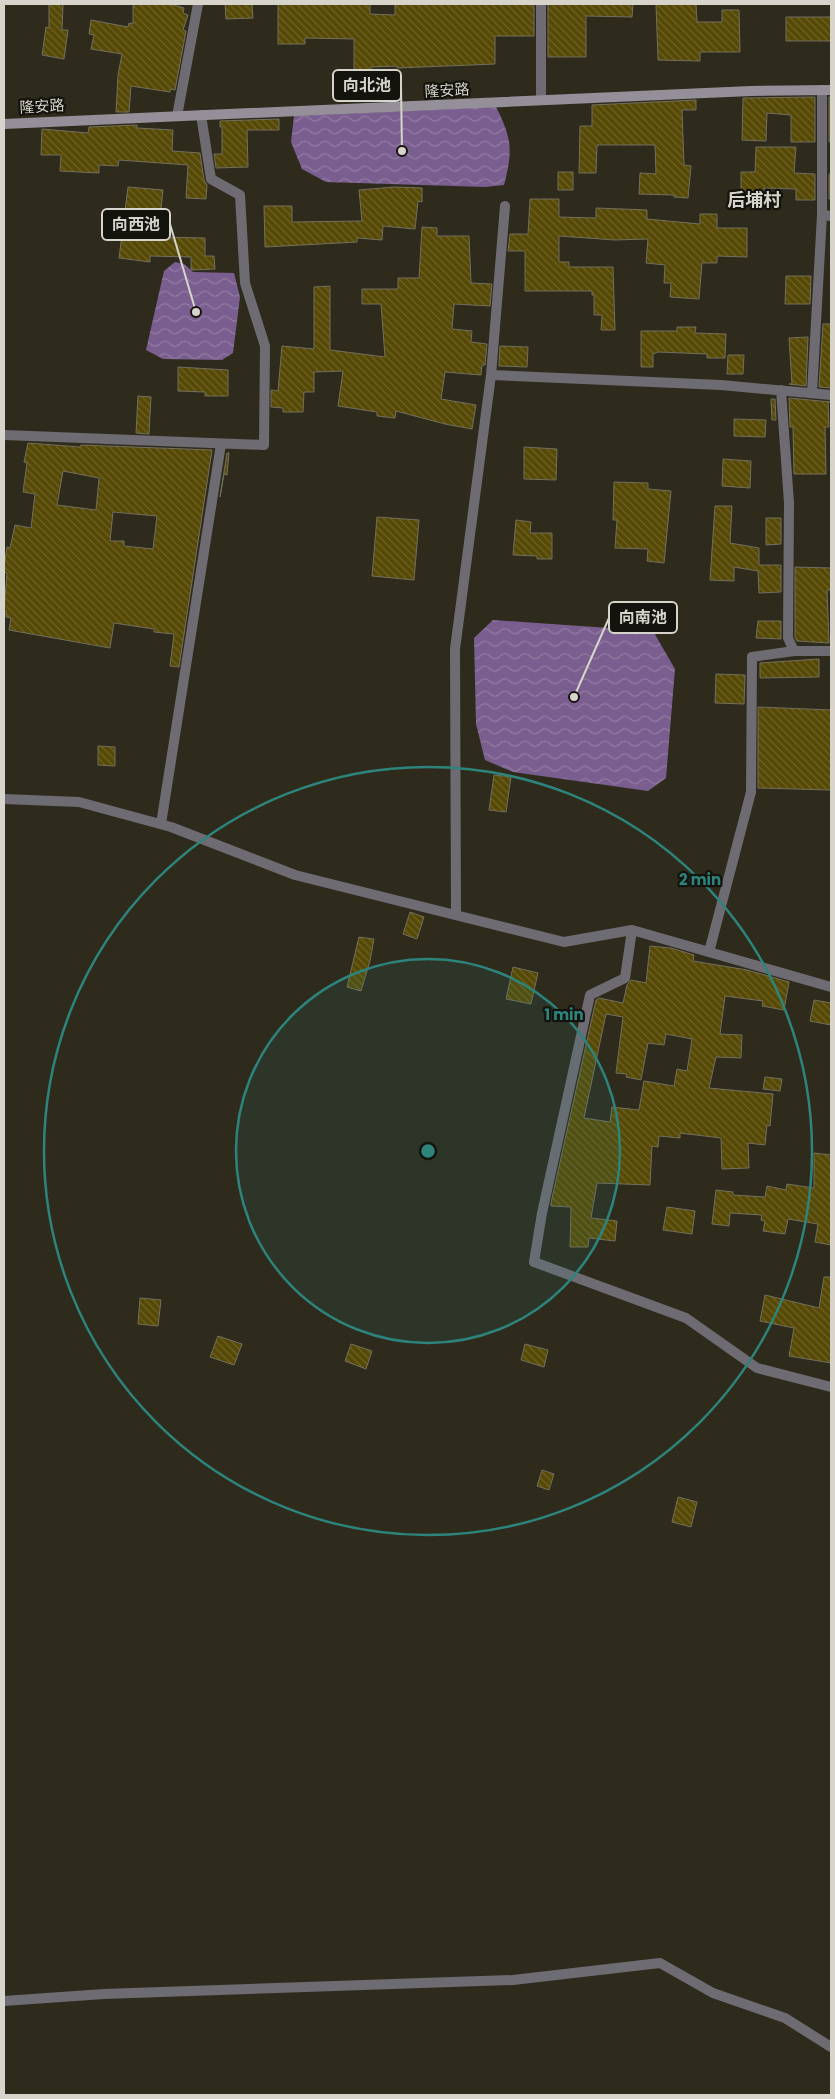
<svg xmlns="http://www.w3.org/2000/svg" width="835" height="2099" font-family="Poppins,'Noto Sans SC',sans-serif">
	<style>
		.water { fill: url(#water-waves) }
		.building { fill: url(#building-back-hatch); stroke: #726f5f; fill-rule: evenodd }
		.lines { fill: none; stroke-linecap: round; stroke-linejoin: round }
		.street { stroke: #6f6b72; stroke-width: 10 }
		.secondary { stroke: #958f9a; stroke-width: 10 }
		.ring { fill: none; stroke: #2d847c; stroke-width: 2.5 }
		.labels { text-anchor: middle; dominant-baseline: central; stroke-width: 4.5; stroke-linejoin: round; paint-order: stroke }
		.street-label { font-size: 15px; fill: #d6d4cb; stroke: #14130d }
		.quarter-label { font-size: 18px; font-weight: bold; fill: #d6d4cb; stroke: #14130d }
		.centre { fill: #2d847c; stroke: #14130d; stroke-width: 2.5 }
		.ring-label { font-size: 15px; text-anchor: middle; font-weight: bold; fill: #2d847c; stroke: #14130d; stroke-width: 4.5; stroke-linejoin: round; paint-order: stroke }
		.leader { fill: none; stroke: #d6d4cb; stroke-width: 2 }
		.callout-dot { fill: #d6d4cb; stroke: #14130d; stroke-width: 2 }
		.callout { fill: #14130d; stroke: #d6d4cb; stroke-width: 2 }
		.callout-label { font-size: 16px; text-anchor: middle; font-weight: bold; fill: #d6d4cb }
	</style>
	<defs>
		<pattern id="water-waves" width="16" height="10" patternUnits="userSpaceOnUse" patternTransform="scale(1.25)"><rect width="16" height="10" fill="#7a5e8f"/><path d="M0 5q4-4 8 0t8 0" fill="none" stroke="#927ca2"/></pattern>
		<pattern id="building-back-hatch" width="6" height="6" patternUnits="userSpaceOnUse" patternTransform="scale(1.25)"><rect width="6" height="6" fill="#564905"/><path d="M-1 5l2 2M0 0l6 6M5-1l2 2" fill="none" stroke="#6e6228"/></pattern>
	</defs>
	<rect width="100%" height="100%" fill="#2e2b1d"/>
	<!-- water -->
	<path class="water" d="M 496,107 C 512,138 513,151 504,185 L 485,187 L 326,182 L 302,169 L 291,142 L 294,116 Z
		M 175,262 L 184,264 L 193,272 L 234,273 L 240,297 L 233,353 L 222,360 L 163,359 L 146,350 L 164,271 Z
		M 493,620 L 653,631 L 675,669 L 666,778 L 648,791 L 513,772 L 485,760 L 476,724 L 474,638 Z"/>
	<!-- building -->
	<path class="building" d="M 49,4 L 63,4 L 62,30 L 68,30 L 64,59 L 42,55 L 46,27 L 49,28 Z
		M 133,4 L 170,4 L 184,8 L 183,13 L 188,15 L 183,30 L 186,31 L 175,90 L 170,89 L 170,92 L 131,86 L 129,112 L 116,112 L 118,75 L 122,54 L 91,49 L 94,35 L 89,34 L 91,20 L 128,27 L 129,23 L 133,24 Z
		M 225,4 L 252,4 L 253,18 L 226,19 Z
		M 278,4 L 370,4 L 370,14 L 395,15 L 395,4 L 534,4 L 534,36 L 495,36 L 495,64 L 397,68 L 397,66 L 371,67 L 371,70 L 354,69 L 354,39 L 305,38 L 305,44 L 278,44 Z
		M 548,4 L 633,4 L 632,17 L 586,16 L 586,57 L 548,57 Z
		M 656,4 L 696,4 L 697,22 L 722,22 L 722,10 L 739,10 L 740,52 L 700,52 L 700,61 L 658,60 Z
		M 786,17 L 831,17 L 831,41 L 786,41 Z
		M 815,97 L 815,142 L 791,142 L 791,115 L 767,113 L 766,141 L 742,140 L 743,98 Z
		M 829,97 L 831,97 L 831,142 L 829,142 Z
		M 696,100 L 696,110 L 682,110 L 684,165 L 691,166 L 688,198 L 674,197 L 674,195 L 639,194 L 640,173 L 656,174 L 655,145 L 597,145 L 596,173 L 579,173 L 580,126 L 592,126 L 592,105 Z
		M 279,119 L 279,130 L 247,130 L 248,167 L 216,168 L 214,154 L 222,154 L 222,127 L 220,127 L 220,121 Z
		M 137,125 L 137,128 L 173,130 L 172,151 L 200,153 L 204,180 L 207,185 L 206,199 L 186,198 L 188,165 L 119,160 L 118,166 L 99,165 L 99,173 L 60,171 L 61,155 L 41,155 L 42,129 L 88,133 L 89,127 Z
		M 756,147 L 796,147 L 794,173 L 815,174 L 815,200 L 796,200 L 796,189 L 764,188 L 764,200 L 741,201 L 741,172 L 755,172 Z
		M 558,172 L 573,172 L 573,190 L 558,190 Z
		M 829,174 L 831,174 L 831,199 L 829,199 Z
		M 128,187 L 163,190 L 158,237 L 205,238 L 205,256 L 214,256 L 215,269 L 191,270 L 191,257 L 150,256 L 150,262 L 119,258 Z
		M 394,187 L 422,188 L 422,202 L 418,201 L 415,229 L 383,226 L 382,240 L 357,238 L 357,242 L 265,247 L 264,206 L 292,206 L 292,222 L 362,221 L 359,190 Z
		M 530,199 L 559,199 L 559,217 L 596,218 L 596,208 L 647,210 L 647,219 L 700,224 L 700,214 L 717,214 L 717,228 L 747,228 L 747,257 L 717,256 L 717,263 L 702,263 L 699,299 L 670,297 L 671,283 L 664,283 L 665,265 L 646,263 L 648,239 L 615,240 L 559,236 L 559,262 L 569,262 L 569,267 L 613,267 L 615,330 L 601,330 L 602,315 L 594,315 L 594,295 L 592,295 L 592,291 L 525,291 L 525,251 L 508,251 L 510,234 L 528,234 Z
		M 422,227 L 437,228 L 437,236 L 469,236 L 471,283 L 492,284 L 490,306 L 454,304 L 452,329 L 472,331 L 471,342 L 487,344 L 485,365 L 482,365 L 481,375 L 445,372 L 441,399 L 476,405 L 472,429 L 445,424 L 396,411 L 395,418 L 377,416 L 377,412 L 338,406 L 343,371 L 314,372 L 314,392 L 304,392 L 303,412 L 283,412 L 283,408 L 271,407 L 271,390 L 278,391 L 282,346 L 314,349 L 314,287 L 330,286 L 330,350 L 385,357 L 381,304 L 362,304 L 362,289 L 398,289 L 398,278 L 419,278 Z
		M 786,276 L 811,276 L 810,304 L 785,304 Z
		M 823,324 L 831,324 L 831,388 L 819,387 Z
		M 677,327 L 696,327 L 695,333 L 726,334 L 725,358 L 707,358 L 707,354 L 658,352 L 653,354 L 653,367 L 641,367 L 641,331 L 677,331 Z
		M 808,337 L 806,386 L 789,384 L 792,384 L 789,338 Z
		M 500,346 L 528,347 L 527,367 L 499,366 Z
		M 728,355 L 744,355 L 743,374 L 727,374 Z
		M 178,367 L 228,370 L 228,396 L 205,396 L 205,392 L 178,391 Z
		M 138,396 L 151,397 L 149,434 L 136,433 Z
		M 789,398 L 831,402 L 828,402 L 829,427 L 825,427 L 826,474 L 794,474 L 793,427 L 790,427 Z
		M 771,399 L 775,399 L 776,420 L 772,420 Z
		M 734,419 L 766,420 L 765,437 L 734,436 Z
		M 28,443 L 80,447 L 81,445 L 212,450 L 179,667 L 170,666 L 174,634 L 154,632 L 154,629 L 114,623 L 110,648 L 9,630 L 11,618 L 6,617 L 6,611 L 4,611 L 7,573 L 4,572 L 4,567 L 7,547 L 10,548 L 15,525 L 31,528 L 35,494 L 23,492 L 27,463 L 24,462 ZM 63,471 L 99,478 L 96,510 L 57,505 ZM 113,512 L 157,516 L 153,549 L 124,546 L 124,541 L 110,541 Z
		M 524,447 L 557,449 L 556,480 L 524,479 Z
		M 227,453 L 229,453 L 227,475 L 224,474 L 220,497 Z
		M 723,459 L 751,461 L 750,488 L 722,486 Z
		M 614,482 L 648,483 L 648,489 L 671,491 L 664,563 L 647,561 L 648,549 L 615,548 L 617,520 L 613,520 Z
		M 715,506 L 732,506 L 730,543 L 759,548 L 759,565 L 781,565 L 781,592 L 759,593 L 758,571 L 734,567 L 734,581 L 710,580 Z
		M 377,517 L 419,520 L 414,580 L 372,576 Z
		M 766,518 L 781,518 L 781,544 L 766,545 Z
		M 516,520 L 531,522 L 530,533 L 552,533 L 552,559 L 537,559 L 537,556 L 513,555 Z
		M 795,567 L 831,568 L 831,590 L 827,590 L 829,643 L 797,641 L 795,637 Z
		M 758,621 L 781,621 L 781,639 L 756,638 Z
		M 819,659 L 819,677 L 760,678 L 760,663 Z
		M 716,674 L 745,675 L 744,704 L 715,703 Z
		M 758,707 L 831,710 L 831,790 L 758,788 Z
		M 98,746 L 115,747 L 115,766 L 98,765 Z
		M 494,775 L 511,777 L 506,812 L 489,810 Z
		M 410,912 L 424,917 L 417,939 L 403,934 Z
		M 359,937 L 374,939 L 370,961 L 361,991 L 347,987 Z
		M 650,946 L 671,948 L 694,955 L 693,961 L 747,970 L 789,982 L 784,1010 L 762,1006 L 763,1001 L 725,996 L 720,1034 L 742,1035 L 741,1058 L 716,1057 L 709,1088 L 773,1094 L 770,1126 L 767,1125 L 765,1145 L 748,1143 L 749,1168 L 722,1169 L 721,1138 L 680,1133 L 680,1138 L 659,1136 L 658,1147 L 652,1146 L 650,1185 L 597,1183 L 591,1218 L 617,1221 L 615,1241 L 589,1238 L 588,1247 L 570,1247 L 571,1207 L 551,1206 L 551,1203 L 596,1000 L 599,998 L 623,1003 L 627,985 L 631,980 L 646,983 ZM 606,1014 L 623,1017 L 616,1073 L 627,1074 L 626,1077 L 641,1080 L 648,1043 L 664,1045 L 666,1034 L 692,1039 L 687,1071 L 677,1069 L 674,1086 L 644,1081 L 639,1110 L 612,1107 L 610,1122 L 584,1118 Z
		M 513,967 L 538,973 L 531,1004 L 506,999 Z
		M 814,1000 L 831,1003 L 831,1025 L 810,1021 Z
		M 765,1077 L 782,1079 L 780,1091 L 763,1089 Z
		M 814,1153 L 831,1155 L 831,1245 L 815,1242 L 818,1224 L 788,1219 L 785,1234 L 763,1231 L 765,1221 L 761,1220 L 762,1215 L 730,1213 L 729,1226 L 712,1224 L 716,1190 L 733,1192 L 733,1195 L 765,1197 L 767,1186 L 786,1190 L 787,1184 L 814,1188 Z
		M 667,1207 L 695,1211 L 692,1234 L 663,1230 Z
		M 824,1277 L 831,1277 L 831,1363 L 789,1356 L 794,1328 L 760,1321 L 765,1295 L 819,1308 Z
		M 140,1298 L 161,1300 L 158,1326 L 138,1324 Z
		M 218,1336 L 242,1344 L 234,1365 L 210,1357 Z
		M 351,1344 L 372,1351 L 366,1369 L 345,1361 Z
		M 525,1344 L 548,1350 L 544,1367 L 521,1360 Z
		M 542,1470 L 554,1474 L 549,1490 L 537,1486 Z
		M 678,1497 L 697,1502 L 691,1527 L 672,1522 Z"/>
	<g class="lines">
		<!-- street -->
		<path class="street" d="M 541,4 L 541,100
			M 822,90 L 822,215 L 831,216
			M 177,116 L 198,4
			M 491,375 L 505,206
			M 781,390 L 789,503 L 788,638 L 794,651 L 831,651
			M 812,393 L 822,215
			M 4,435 L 264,445 L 265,346 L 245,283 L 240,195 L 211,179 L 201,115
			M 4,799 L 79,802 L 171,827 L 295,875 L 564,942 L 632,930 L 831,987
			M 161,824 L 221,444
			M 456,915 L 455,649 L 491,375 L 721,385 L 831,395
			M 632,930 L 625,978 L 590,995 L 542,1213 L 534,1262 L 686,1318 L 757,1368 L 831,1387
			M 709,952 L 751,792 L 752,657 L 794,651
			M 4,2001 L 104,1994 L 513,1980 L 660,1963 L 713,1993 L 785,2018 L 831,2047"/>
		<!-- secondary -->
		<path class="secondary" d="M 4,124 L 751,91 L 831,90"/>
	</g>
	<!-- distance rings -->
	<circle cx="428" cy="1151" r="192" fill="#2d847c" fill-opacity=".12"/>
	<g class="ring">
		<circle cx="428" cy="1151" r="192"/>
		<circle cx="428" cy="1151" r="384"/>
	</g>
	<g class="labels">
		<!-- street labels -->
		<g class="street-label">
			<text transform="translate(447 90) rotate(-3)">隆安路</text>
			<text transform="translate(42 106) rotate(-3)">隆安路</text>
		</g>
		<!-- quarter labels -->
		<g class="quarter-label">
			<text x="754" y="199">后埔村</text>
		</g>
	</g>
	<circle cx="428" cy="1151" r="8" class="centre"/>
	<g class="ring-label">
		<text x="700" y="885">2 min</text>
		<text x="564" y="1020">1 min</text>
	</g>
	<!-- callouts -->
	<path class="leader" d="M402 151L401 86M196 312L170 224M574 697L609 618"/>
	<g class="callout-dot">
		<circle cx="402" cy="151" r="5"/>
		<circle cx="196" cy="312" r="5"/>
		<circle cx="574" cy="697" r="5"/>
	</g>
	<g class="callout">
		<rect x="333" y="70" width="68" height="31" rx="5"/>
		<rect x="102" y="209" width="68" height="31" rx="5"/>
		<rect x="609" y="602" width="68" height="31" rx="5"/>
	</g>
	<g class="callout-label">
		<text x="367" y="91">向北池</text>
		<text x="136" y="230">向西池</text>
		<text x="643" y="623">向南池</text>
	</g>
	<!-- border -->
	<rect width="835" height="2099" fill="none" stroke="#d6d4cb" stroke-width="10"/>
</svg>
